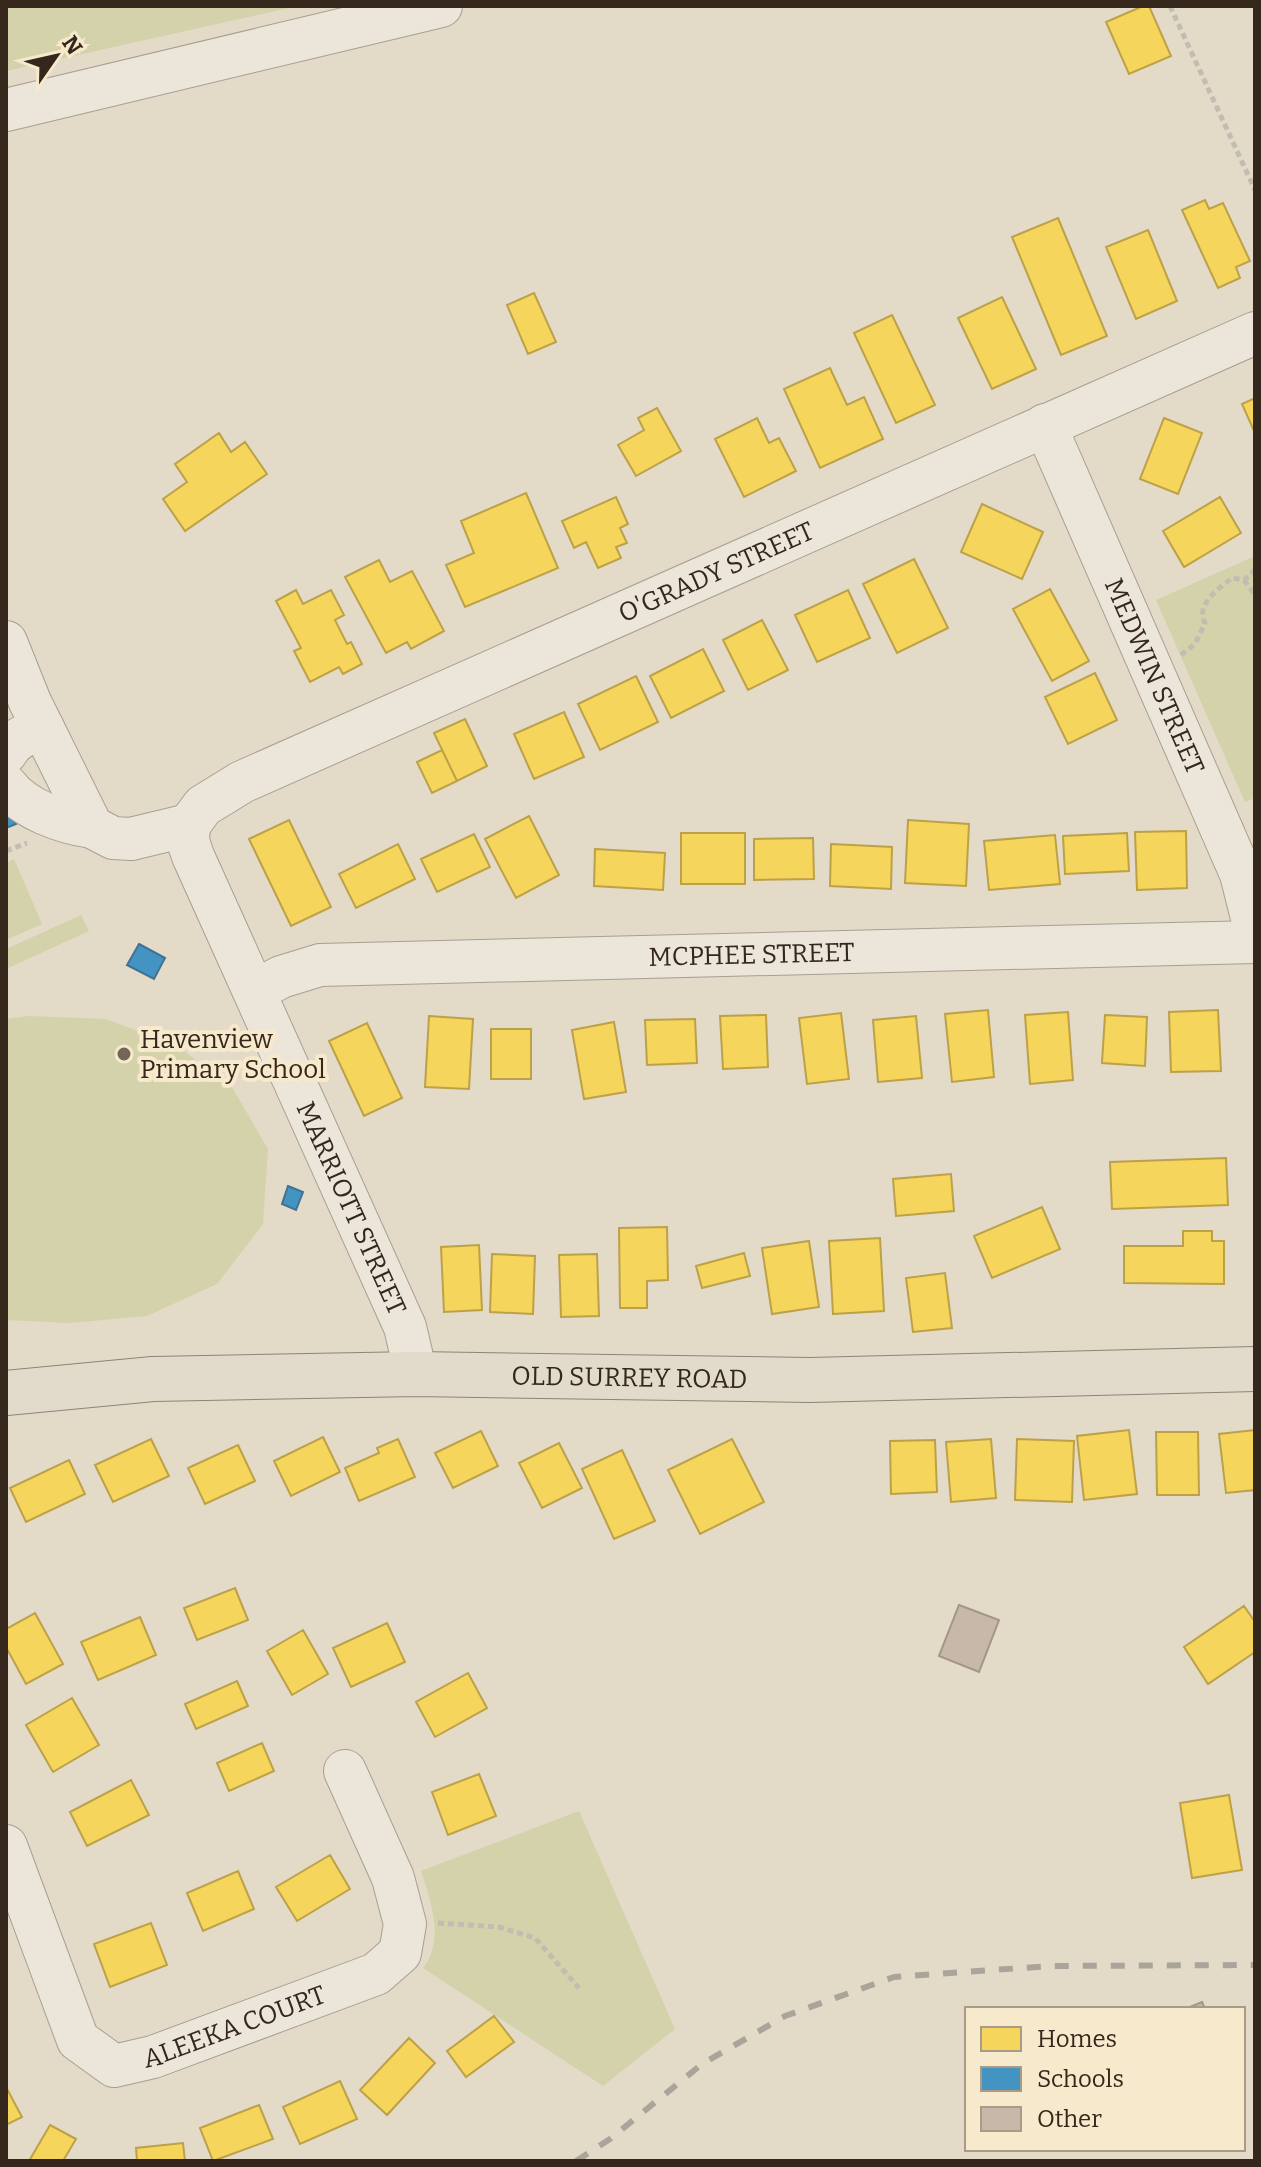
<svg xmlns="http://www.w3.org/2000/svg" width="1261" height="2167" font-family="Bitter,serif">
	<style>
		.green { fill: #d3d2aa }
		.homes { fill: #f6d55c; stroke: #bca148; stroke-width: 2 }
		.schools { fill: #4393c3; stroke: #3f7391; stroke-width: 2 }
		.building { fill: #c7b8a9; stroke: #a39588; stroke-width: 2 }
		.lines { fill: none; stroke-linecap: round; stroke-linejoin: round }
		.minor-casing { stroke: #a79f92; stroke-width: 44 }
		.major-casing { stroke: #8d8479; stroke-width: 46 }
		.path { stroke: #c3bcb1; stroke-width: 5; stroke-dasharray: 6 4; stroke-linecap: butt }
		.minor { stroke: #ebe5da; stroke-width: 42 }
		.major { stroke: #e2dbcb; stroke-width: 44 }
		.rail { stroke: #aaa49b; stroke-width: 6; stroke-dasharray: 14 14; stroke-linecap: butt }
		.poi-dot { fill: #726658; stroke: #f6e9cc; stroke-width: 3 }
		.labels { text-anchor: middle; dominant-baseline: central; stroke-width: 8; stroke-linejoin: round; paint-order: stroke }
		.street-label { font-size: 26px; fill: #35271b; stroke: #f6e9cc }
		.poi-label { font-size: 26px; fill: #35271b; stroke: #f6e9cc; text-anchor: start }
	</style>
	<rect width="100%" height="100%" fill="#e3dac8"/>
	<!-- green -->
	<path class="green" d="M 6,6 L 298,6 L 6,71 Z
		M 1255,556 L 1255,798 L 1245,802 L 1156,600 Z
		M 14,859 L 42,924 L 6,940 L 6,863 Z
		M 81,915 L 89,931 L 6,969 L 6,949 Z
		M 28,1016 L 106,1019 L 176,1045 L 232,1087 L 268,1149 L 263,1224 L 217,1284 L 147,1316 L 69,1323 L 6,1320 L 6,1019 Z
		M 579,1811 L 675,2029 L 603,2086 L 423,1968 C 445,1940 431,1901 421,1871 Z"/>
	<!-- homes -->
	<path class="homes" d="M 1143,6 L 1149,6 L 1171,56 L 1129,74 L 1106,22 Z
		M 1205,200 L 1209,209 L 1223,203 L 1250,261 L 1236,267 L 1240,278 L 1218,288 L 1182,210 Z
		M 1058,218 L 1107,336 L 1061,355 L 1012,237 Z
		M 1148,230 L 1177,301 L 1136,319 L 1106,247 Z
		M 534,293 L 556,342 L 528,354 L 507,305 Z
		M 1002,297 L 1036,369 L 992,389 L 958,318 Z
		M 892,315 L 935,405 L 896,423 L 854,333 Z
		M 830,368 L 847,405 L 864,397 L 883,439 L 820,468 L 784,389 Z
		M 1255,398 L 1255,433 L 1242,404 Z
		M 657,408 L 681,451 L 636,476 L 618,445 L 644,430 L 638,418 Z
		M 757,418 L 769,443 L 779,438 L 796,471 L 744,497 L 715,439 Z
		M 1164,418 L 1202,433 L 1178,494 L 1140,479 Z
		M 219,433 L 231,452 L 245,442 L 267,474 L 185,531 L 163,499 L 187,482 L 175,464 Z
		M 526,493 L 558,568 L 465,607 L 446,565 L 474,553 L 461,521 Z
		M 616,497 L 628,524 L 620,528 L 627,543 L 616,547 L 621,558 L 598,568 L 586,542 L 574,548 L 562,521 Z
		M 1220,497 L 1241,533 L 1184,567 L 1163,531 Z
		M 982,504 L 1043,532 L 1022,579 L 961,552 Z
		M 914,559 L 948,628 L 897,653 L 863,584 Z
		M 379,560 L 390,582 L 412,571 L 444,631 L 411,649 L 407,642 L 386,653 L 345,577 Z
		M 1050,589 L 1089,661 L 1052,681 L 1013,609 Z
		M 296,590 L 303,604 L 331,590 L 344,615 L 335,620 L 347,644 L 351,642 L 362,664 L 343,674 L 339,667 L 310,682 L 294,651 L 301,648 L 276,601 Z
		M 848,590 L 870,638 L 817,662 L 795,615 Z
		M 762,620 L 788,670 L 748,690 L 723,640 Z
		M 703,649 L 724,691 L 671,718 L 650,676 Z
		M 1095,673 L 1117,720 L 1068,744 L 1045,697 Z
		M 636,676 L 658,722 L 600,750 L 578,704 Z
		M 564,712 L 584,757 L 534,779 L 514,734 Z
		M 465,719 L 487,766 L 457,781 L 434,733 Z
		M 442,750 L 457,781 L 432,793 L 417,762 Z
		M 529,816 L 559,875 L 516,898 L 485,839 Z
		M 289,820 L 331,907 L 291,926 L 249,839 Z
		M 908,820 L 969,824 L 966,886 L 905,883 Z
		M 1186,831 L 1187,888 L 1137,890 L 1135,832 Z
		M 681,833 L 745,833 L 745,884 L 681,884 Z
		M 1127,833 L 1129,871 L 1065,874 L 1063,836 Z
		M 474,834 L 490,867 L 437,892 L 421,859 Z
		M 1055,835 L 1060,884 L 989,890 L 984,841 Z
		M 813,838 L 814,879 L 754,880 L 754,839 Z
		M 398,844 L 415,879 L 356,908 L 339,874 Z
		M 831,844 L 892,847 L 891,889 L 830,886 Z
		M 595,849 L 665,853 L 663,890 L 594,886 Z
		M 988,1010 L 994,1077 L 952,1082 L 945,1014 Z
		M 1218,1010 L 1221,1071 L 1171,1072 L 1169,1012 Z
		M 1068,1012 L 1073,1080 L 1030,1084 L 1025,1015 Z
		M 841,1013 L 849,1079 L 807,1084 L 799,1018 Z
		M 766,1015 L 768,1067 L 723,1069 L 720,1016 Z
		M 1105,1015 L 1147,1017 L 1145,1066 L 1102,1063 Z
		M 429,1016 L 473,1019 L 469,1089 L 425,1087 Z
		M 916,1016 L 922,1078 L 878,1082 L 873,1020 Z
		M 695,1019 L 697,1063 L 647,1065 L 645,1020 Z
		M 614,1022 L 626,1092 L 584,1099 L 572,1030 Z
		M 367,1023 L 402,1098 L 364,1116 L 329,1041 Z
		M 491,1029 L 531,1029 L 531,1079 L 491,1079 Z
		M 1226,1158 L 1228,1205 L 1112,1209 L 1110,1162 Z
		M 951,1174 L 954,1211 L 896,1216 L 893,1179 Z
		M 1042,1207 L 1060,1249 L 992,1278 L 974,1236 Z
		M 667,1227 L 668,1280 L 647,1281 L 647,1308 L 620,1308 L 619,1228 Z
		M 1183,1231 L 1212,1231 L 1212,1241 L 1224,1241 L 1224,1284 L 1124,1283 L 1124,1246 L 1183,1246 Z
		M 880,1238 L 884,1311 L 833,1314 L 829,1241 Z
		M 809,1241 L 819,1307 L 772,1314 L 762,1248 Z
		M 479,1245 L 482,1310 L 444,1312 L 441,1247 Z
		M 744,1253 L 750,1276 L 702,1288 L 696,1266 Z
		M 492,1254 L 535,1256 L 533,1314 L 490,1312 Z
		M 597,1254 L 599,1316 L 561,1317 L 559,1255 Z
		M 945,1273 L 952,1328 L 913,1332 L 906,1278 Z
		M 1129,1430 L 1137,1494 L 1084,1500 L 1077,1436 Z
		M 1255,1430 L 1255,1490 L 1226,1493 L 1219,1434 Z
		M 481,1431 L 498,1466 L 453,1488 L 435,1453 Z
		M 1156,1432 L 1198,1432 L 1199,1495 L 1157,1495 Z
		M 323,1437 L 340,1472 L 291,1496 L 274,1461 Z
		M 151,1439 L 169,1476 L 113,1502 L 95,1465 Z
		M 398,1439 L 415,1477 L 359,1501 L 345,1468 L 379,1453 L 377,1448 Z
		M 732,1439 L 764,1502 L 700,1534 L 668,1470 Z
		M 991,1439 L 996,1498 L 951,1502 L 946,1442 Z
		M 1017,1439 L 1074,1441 L 1072,1502 L 1015,1500 Z
		M 935,1440 L 937,1492 L 891,1494 L 890,1441 Z
		M 559,1443 L 582,1488 L 542,1508 L 519,1463 Z
		M 238,1445 L 255,1481 L 205,1504 L 188,1468 Z
		M 622,1450 L 655,1521 L 614,1539 L 582,1469 Z
		M 69,1460 L 85,1494 L 26,1522 L 10,1488 Z
		M 235,1588 L 248,1620 L 197,1640 L 184,1608 Z
		M 1244,1606 L 1255,1622 L 1255,1652 L 1208,1684 L 1184,1647 Z
		M 35,1613 L 63,1664 L 26,1684 L 6,1647 L 6,1629 Z
		M 140,1617 L 156,1655 L 98,1680 L 81,1642 Z
		M 387,1623 L 405,1662 L 351,1687 L 333,1648 Z
		M 303,1630 L 328,1674 L 292,1695 L 267,1651 Z
		M 468,1673 L 487,1708 L 435,1737 L 416,1702 Z
		M 237,1681 L 248,1706 L 196,1729 L 185,1704 Z
		M 72,1698 L 99,1745 L 53,1772 L 26,1725 Z
		M 262,1743 L 274,1771 L 229,1791 L 217,1763 Z
		M 479,1774 L 496,1816 L 448,1835 L 432,1792 Z
		M 131,1780 L 149,1815 L 87,1846 L 70,1812 Z
		M 1229,1795 L 1242,1870 L 1192,1878 L 1180,1803 Z
		M 330,1855 L 350,1889 L 297,1921 L 276,1887 Z
		M 238,1871 L 254,1909 L 203,1931 L 187,1893 Z
		M 151,1923 L 167,1965 L 110,1987 L 94,1944 Z
		M 494,2016 L 514,2042 L 466,2077 L 447,2051 Z
		M 409,2038 L 435,2063 L 387,2115 L 360,2090 Z
		M 340,2081 L 357,2119 L 300,2144 L 283,2107 Z
		M 6,2087 L 22,2117 L 6,2125 Z
		M 259,2105 L 273,2139 L 213,2161 L 200,2128 Z
		M 50,2125 L 76,2139 L 63,2161 L 29,2161 Z
		M 183,2143 L 185,2161 L 137,2161 L 136,2148 Z"/>
	<!-- schools -->
	<path class="schools" d="M 6,798 L 16,824 L 6,828 Z
		M 139,944 L 165,958 L 154,979 L 127,965 Z
		M 288,1186 L 303,1192 L 296,1210 L 282,1204 Z"/>
	<!-- building -->
	<path class="building" d="M 959,1605 L 999,1620 L 979,1672 L 939,1656 Z
		M 1202,2002 L 1205,2009 L 1185,2009 Z"/>
	<g class="lines">
		<defs>
			<g id="minor">
				<path d="M 6,110 L 441,6"/>
				<path id="s1" d="M 1045,425 L 1241,874 L 1255,930"/>
				<path d="M 6,642 L 30,702 L 92,827 L 113,838 L 131,839 L 189,825"/>
				<path d="M 6,753 C 14,738 28,734 43,728"/>
				<path d="M 6,785 C 23,809 63,823 92,827"/>
				<path id="s2" d="M 189,825 L 203,806 L 242,782 L 1255,333"/>
				<path id="s3" d="M 189,825 L 188,841 L 193,856 L 405,1327 L 416,1374"/>
				<path id="s4" d="M 255,991 L 281,977 L 320,965 L 1255,942"/>
				<path id="s5" d="M 6,1846 L 78,2040 L 114,2066 L 153,2057 L 376,1974 L 400,1953 L 405,1924 L 393,1878 L 345,1771"/>
			</g>
			<g id="major">
				<path id="s6" d="M 6,1393 L 153,1379 L 416,1374 L 810,1380 L 1255,1369"/>
			</g>
		</defs>
		<!-- minor casing -->
		<use href="#minor" class="minor-casing"/>
		<!-- major casing -->
		<use href="#major" class="major-casing"/>
		<!-- path -->
		<path class="path" d="M 1170,6 L 1255,190
			M 1244,580 L 1255,595
			M 1181,655 L 1195,644 L 1205,623 C 1195,605 1218,589 1232,578 L 1244,580 L 1255,570
			M 6,851 L 27,843
			M 438,1923 L 499,1927 L 535,1938 L 579,1988"/>
		<!-- minor -->
		<use href="#minor" class="minor"/>
		<!-- major -->
		<use href="#major" class="major"/>
		<!-- rail -->
		<path class="rail" d="M 576,2161 L 610,2139 L 702,2064 L 785,2016 L 894,1977 L 1050,1966 L 1255,1965"/>
	</g>
	<!-- markers -->
	<circle class="poi-dot" cx="124" cy="1054" r="8"/>
	<g class="labels">
		<!-- street labels -->
		<g class="street-label">
			<text stroke="none"><textPath href="#s2" startOffset="588">O'GRADY STREET</textPath></text>
			<text stroke="none"><textPath href="#s1" startOffset="274">MEDWIN STREET</textPath></text>
			<text stroke="none"><textPath href="#s4" startOffset="502">MCPHEE STREET</textPath></text>
			<text stroke="none"><textPath href="#s3" startOffset="418">MARRIOTT STREET</textPath></text>
			<text stroke="none"><textPath href="#s6" startOffset="624">OLD SURREY ROAD</textPath></text>
			<text stroke="none"><textPath href="#s5" startOffset="378">ALEEKA COURT</textPath></text>
		</g>
		<!-- poi labels -->
		<g class="poi-label">
			<text x="140" y="1039">Havenview<tspan x="140" dy="30">Primary School</tspan></text>
		</g>
	</g>
	<!-- border -->
	<rect width="1261" height="2167" fill="none" stroke="#35271b" stroke-width="16"/>
	<!-- legend -->
	<rect x="965" y="2007" width="280" height="144" fill="#f6e9cc" stroke="#a99b85" stroke-width="2"/>
	<rect x="981" y="2027" width="40" height="24" fill="#f6d55c" stroke="#a99b85" stroke-width="2"/>
	<text x="1037" y="2047" font-size="24" fill="#35271b">Homes</text>
	<rect x="981" y="2067" width="40" height="24" fill="#4393c3" stroke="#a99b85" stroke-width="2"/>
	<text x="1037" y="2087" font-size="24" fill="#35271b">Schools</text>
	<rect x="981" y="2107" width="40" height="24" fill="#c7b8a9" stroke="#a99b85" stroke-width="2"/>
	<text x="1037" y="2127" font-size="24" fill="#35271b">Other</text>
	<!-- north arrow -->
	<g transform="translate(56 56) rotate(56)" stroke="#f6e9cc" stroke-width="6" paint-order="stroke">
	<path d="M0-6L14 30L0 20L-14 30Z" fill="#35271b"/>
	<text y="-12" font-size="22" font-weight="bold" text-anchor="middle" fill="#35271b">N</text>
	</g>
</svg>
